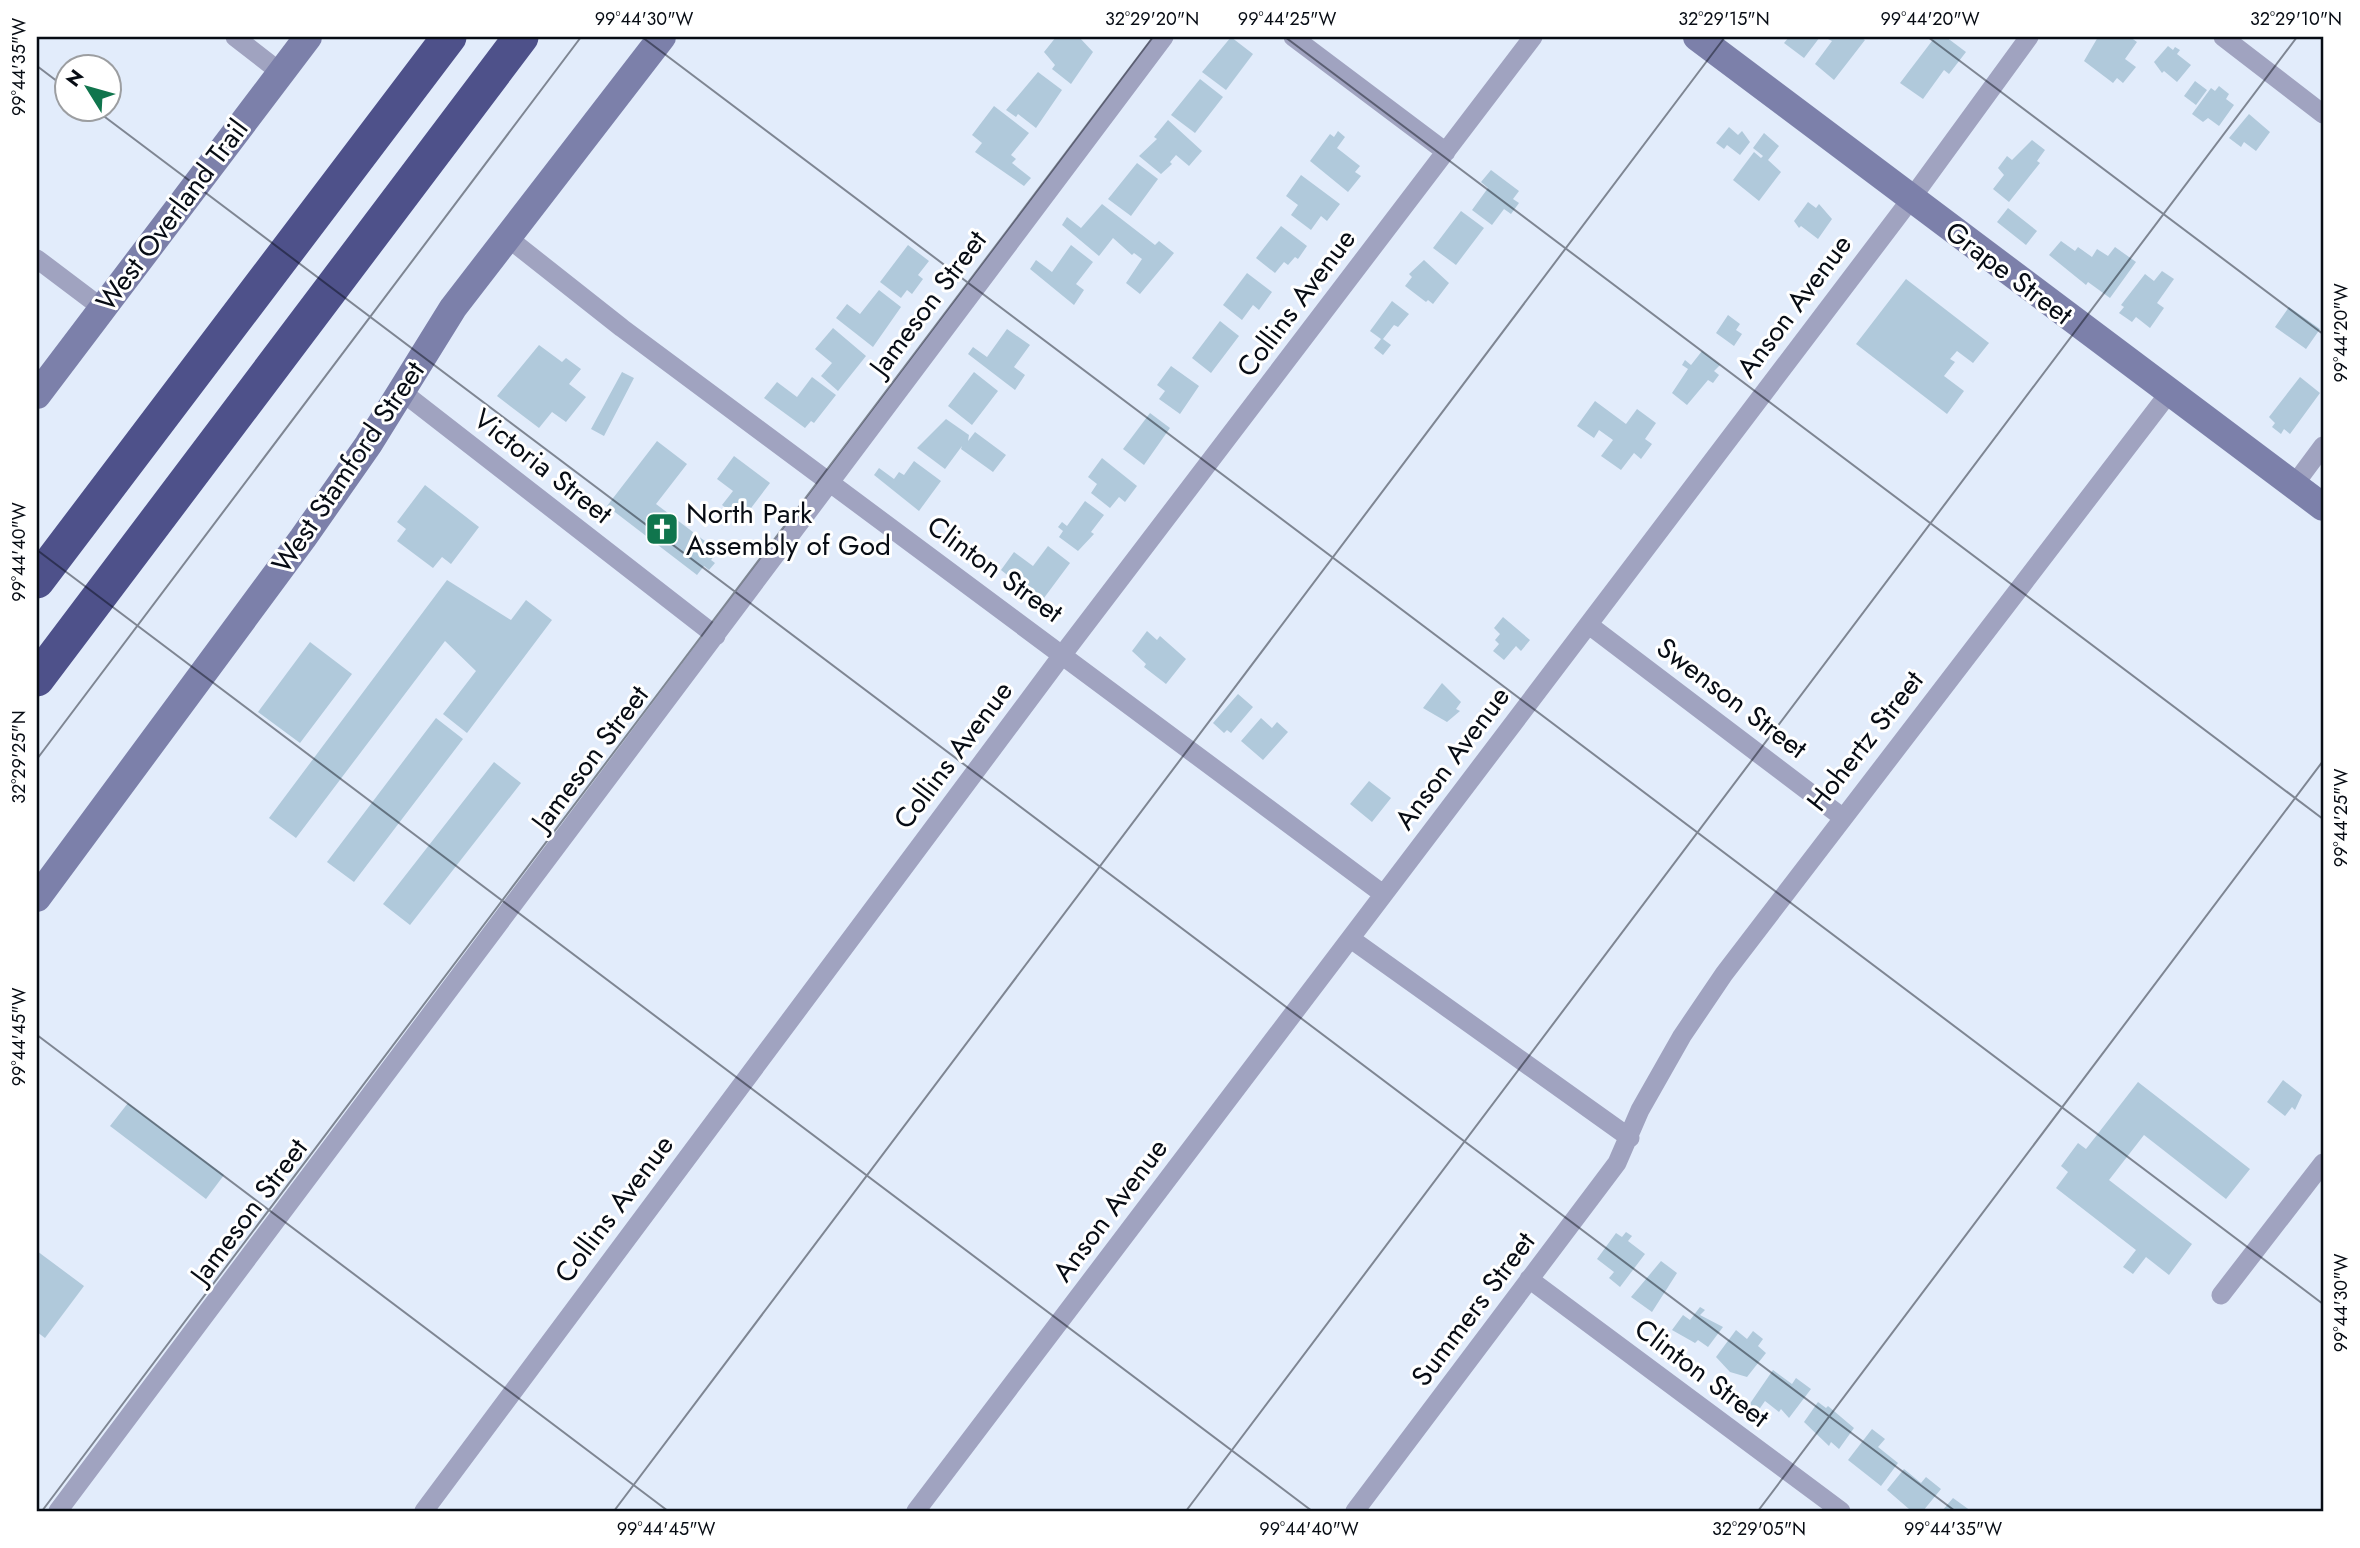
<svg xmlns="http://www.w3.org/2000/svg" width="2360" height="1548" font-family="Jost,sans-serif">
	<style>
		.building { fill: #b0c9db }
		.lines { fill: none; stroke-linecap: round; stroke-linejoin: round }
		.street { stroke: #a0a3c0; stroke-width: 19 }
		.secondary { stroke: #7c80aa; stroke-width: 28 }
		.highway { stroke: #4e518a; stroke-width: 35 }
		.ticks { fill: none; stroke: #070c14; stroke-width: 2; stroke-opacity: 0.45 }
		.labels { text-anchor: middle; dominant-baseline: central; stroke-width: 6; stroke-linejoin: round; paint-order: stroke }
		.street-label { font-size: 28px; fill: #070c14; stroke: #fff }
		.poi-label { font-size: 28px; fill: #070c14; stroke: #fff; text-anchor: start }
		.neatline { fill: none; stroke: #070c14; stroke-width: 2.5 }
		.ticks-label { font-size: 18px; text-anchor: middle; fill: #070c14 }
	</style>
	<rect width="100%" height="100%" fill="#e2ecfb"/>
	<!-- building -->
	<path class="building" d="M 1056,37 L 1079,37 L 1093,52 L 1071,84 L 1052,69 L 1055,65 L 1044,52 Z
		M 1231,37 L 1253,54 L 1226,90 L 1202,72 Z
		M 1789,37 L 1820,37 L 1804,58 L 1784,43 Z
		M 1830,37 L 1860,37 L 1865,40 L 1834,80 L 1815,64 L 1832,41 L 1828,39 Z
		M 1935,37 L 1946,37 L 1966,52 L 1949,74 L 1944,70 L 1923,99 L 1900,83 Z
		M 2098,37 L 2130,37 L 2137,42 L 2125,59 L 2136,67 L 2123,83 L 2117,78 L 2113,83 L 2084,61 Z
		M 2168,46 L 2173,50 L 2175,47 L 2180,50 L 2177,54 L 2191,65 L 2177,82 L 2164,71 L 2162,73 L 2154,62 Z
		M 1038,72 L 1062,90 L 1036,128 L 1018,114 L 1016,117 L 1006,110 Z
		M 1200,79 L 1223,97 L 1195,133 L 1171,115 Z
		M 2195,81 L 2207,90 L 2196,105 L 2184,96 Z
		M 2219,86 L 2229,94 L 2226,99 L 2234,105 L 2219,126 L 2208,118 L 2203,122 L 2192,114 L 2211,88 L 2215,91 Z
		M 994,106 L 1029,133 L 1011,155 L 1016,159 L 1012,163 L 1031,178 L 1024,186 L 975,152 L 982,143 L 972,135 Z
		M 2249,114 L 2270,132 L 2256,151 L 2244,142 L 2241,147 L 2229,138 Z
		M 1168,120 L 1202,151 L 1189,166 L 1176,155 L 1170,162 L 1172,164 L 1161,174 L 1139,156 L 1157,139 L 1154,137 Z
		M 1729,127 L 1738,135 L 1742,131 L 1750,142 L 1740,155 L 1727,145 L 1724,149 L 1716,143 Z
		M 1338,131 L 1345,137 L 1337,148 L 1360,166 L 1355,172 L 1361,176 L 1348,192 L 1310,161 L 1330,134 L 1334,137 Z
		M 1764,133 L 1779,146 L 1768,160 L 1781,172 L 1759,201 L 1733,180 L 1754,152 L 1761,158 L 1763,156 L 1753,148 Z
		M 2032,140 L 2045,150 L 2037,161 L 2040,163 L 2009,202 L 1993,189 L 2004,175 L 1998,168 L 2007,156 L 2012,160 Z
		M 1137,163 L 1158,179 L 1131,216 L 1108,199 Z
		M 1491,170 L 1519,191 L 1513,199 L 1519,203 L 1511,214 L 1504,209 L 1492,225 L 1472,210 L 1488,188 L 1481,182 Z
		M 1301,175 L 1340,204 L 1327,221 L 1321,216 L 1311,230 L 1291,215 L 1298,205 L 1286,196 Z
		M 1808,202 L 1816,208 L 1819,204 L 1832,219 L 1818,239 L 1801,226 L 1799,228 L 1794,221 Z
		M 1102,204 L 1155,245 L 1159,241 L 1174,253 L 1140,294 L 1126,283 L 1142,259 L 1134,253 L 1132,255 L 1113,238 L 1099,256 L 1062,225 L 1067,217 L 1081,228 Z
		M 2008,208 L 2037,231 L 2026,245 L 1997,222 Z
		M 1461,211 L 1484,228 L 1456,265 L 1433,248 Z
		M 1281,226 L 1307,246 L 1298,259 L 1295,257 L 1288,265 L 1284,262 L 1275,273 L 1256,258 Z
		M 2061,241 L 2075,251 L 2078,247 L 2092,257 L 2097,249 L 2108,256 L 2115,247 L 2136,262 L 2110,298 L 2088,282 L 2086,285 L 2049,255 Z
		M 908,245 L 929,261 L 918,275 L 923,279 L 912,294 L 907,290 L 901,298 L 880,282 Z
		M 1071,245 L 1093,262 L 1076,284 L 1084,290 L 1074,305 L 1030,269 L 1036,260 L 1052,272 Z
		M 1424,260 L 1449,283 L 1433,304 L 1428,300 L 1426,302 L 1405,286 L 1412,277 L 1409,274 Z
		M 2162,271 L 2174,279 L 2157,303 L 2164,308 L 2150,328 L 2136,317 L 2132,322 L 2119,313 L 2124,307 L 2121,305 L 2145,274 L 2154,281 Z
		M 1247,273 L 1272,292 L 1259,310 L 1253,305 L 1242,320 L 1223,305 Z
		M 1906,279 L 1989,343 L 1973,363 L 1957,351 L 1950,359 L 1955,362 L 1944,376 L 1964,391 L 1947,414 L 1856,344 Z
		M 879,290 L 901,307 L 873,347 L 836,318 L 847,304 L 860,314 Z
		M 1392,301 L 1409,314 L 1398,327 L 1394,325 L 1383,339 L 1391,345 L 1383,355 L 1374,348 L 1381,339 L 1370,331 Z
		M 2289,307 L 2320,329 L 2306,349 L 2275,327 Z
		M 1728,315 L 1740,324 L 1736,330 L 1742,334 L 1734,346 L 1716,333 Z
		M 1220,321 L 1239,336 L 1211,373 L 1192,358 Z
		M 833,328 L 866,356 L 838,391 L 821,376 L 832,363 L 815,349 Z
		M 1007,329 L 1030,345 L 1014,367 L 1025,375 L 1015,390 L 968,354 L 973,347 L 987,357 Z
		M 539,345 L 562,362 L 566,358 L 581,369 L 569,384 L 586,397 L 566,422 L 552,412 L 539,428 L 497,396 Z
		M 1702,351 L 1720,365 L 1714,371 L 1719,375 L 1713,383 L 1708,380 L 1687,405 L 1672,393 L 1688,369 L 1682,365 L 1685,360 L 1691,365 Z
		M 1171,366 L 1199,386 L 1180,414 L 1159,399 L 1165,391 L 1157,385 Z
		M 622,372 L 634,378 L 604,436 L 591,429 Z
		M 974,372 L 998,391 L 972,425 L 948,406 Z
		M 812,377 L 836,395 L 814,423 L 811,421 L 805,428 L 764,398 L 777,382 L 797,397 Z
		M 2300,377 L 2320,393 L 2290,434 L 2284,429 L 2281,434 L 2272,427 L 2275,423 L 2269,417 Z
		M 1595,401 L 1626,424 L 1637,409 L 1656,423 L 1645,439 L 1652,444 L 1641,459 L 1634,453 L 1621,470 L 1601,456 L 1613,440 L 1599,430 L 1594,438 L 1577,426 Z
		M 1150,413 L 1170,428 L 1144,465 L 1123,449 Z
		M 946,419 L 969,435 L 968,441 L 975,432 L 1006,455 L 993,472 L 961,449 L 962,446 L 945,469 L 917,448 Z
		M 657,441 L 687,464 L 656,504 L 718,551 L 711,560 L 715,563 L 709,570 L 704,566 L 697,575 L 607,506 Z
		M 734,456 L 770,483 L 742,520 L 722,505 L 733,491 L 717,479 Z
		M 1102,458 L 1137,486 L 1125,502 L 1119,497 L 1110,508 L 1091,493 L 1097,484 L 1088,477 Z
		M 914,461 L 941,481 L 919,511 L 874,475 L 879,468 L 894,479 L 899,472 L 904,475 Z
		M 425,485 L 479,527 L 451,564 L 442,557 L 433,568 L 397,541 L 406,529 L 397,522 Z
		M 1085,501 L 1104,515 L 1091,532 L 1094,534 L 1078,551 L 1059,537 L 1063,531 L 1058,527 L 1062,522 L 1067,526 Z
		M 1048,546 L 1070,563 L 1041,602 L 1001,570 L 1014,552 L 1033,566 Z
		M 447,580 L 511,620 L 526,600 L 552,620 L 467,733 L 443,714 L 476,671 L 445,641 L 296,838 L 269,818 Z
		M 1503,617 L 1530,640 L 1521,651 L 1516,646 L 1504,660 L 1493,651 L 1499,644 L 1495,640 L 1500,634 L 1494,628 Z
		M 1147,631 L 1157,640 L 1160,636 L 1186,659 L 1166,684 L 1144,667 L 1146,664 L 1132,651 Z
		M 310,642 L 352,674 L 300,743 L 258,712 Z
		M 1442,683 L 1461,702 L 1456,709 L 1460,711 L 1447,722 L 1423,708 Z
		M 1238,694 L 1253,707 L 1231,733 L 1227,730 L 1224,733 L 1213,723 Z
		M 436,718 L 463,739 L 354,882 L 327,862 Z
		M 1261,718 L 1272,728 L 1277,722 L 1288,732 L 1263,760 L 1241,741 Z
		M 494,762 L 521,783 L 410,925 L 383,904 Z
		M 1369,781 L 1391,798 L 1372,822 L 1350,804 Z
		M 2283,1080 L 2302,1095 L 2295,1110 L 2292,1107 L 2285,1116 L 2267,1102 Z
		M 2138,1082 L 2250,1169 L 2226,1199 L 2144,1135 L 2109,1180 L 2192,1244 L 2169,1275 L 2146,1257 L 2133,1274 L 2123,1267 L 2136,1250 L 2056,1188 L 2068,1172 L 2061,1166 L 2078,1143 L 2086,1149 Z
		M 128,1103 L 224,1175 L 206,1199 L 110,1126 Z
		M 1626,1232 L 1632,1236 L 1628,1241 L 1645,1254 L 1620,1287 L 1609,1278 L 1614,1272 L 1597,1259 L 1616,1233 L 1622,1237 Z
		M 37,1251 L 84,1286 L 45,1338 L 37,1332 Z
		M 1661,1261 L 1677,1273 L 1652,1312 L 1631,1297 Z
		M 1700,1307 L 1705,1310 L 1700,1315 L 1723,1327 L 1708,1347 L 1698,1340 L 1695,1343 L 1672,1330 L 1683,1315 L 1690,1320 Z
		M 1736,1330 L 1747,1339 L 1753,1331 L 1763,1339 L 1758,1346 L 1766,1353 L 1747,1377 L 1730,1372 L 1716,1357 Z
		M 1773,1370 L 1792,1384 L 1796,1378 L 1811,1389 L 1789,1418 L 1781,1409 L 1779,1412 L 1765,1401 L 1758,1411 L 1749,1405 Z
		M 1818,1402 L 1826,1408 L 1828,1406 L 1854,1428 L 1839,1449 L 1831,1442 L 1829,1446 L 1804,1422 Z
		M 1872,1429 L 1885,1439 L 1878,1447 L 1898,1463 L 1881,1486 L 1848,1460 Z
		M 1904,1469 L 1921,1483 L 1926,1477 L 1941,1489 L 1923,1511 L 1909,1509 L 1887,1490 Z
		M 1953,1498 L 1971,1511 L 1942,1511 Z"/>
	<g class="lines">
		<!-- street -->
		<path class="street" d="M 235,37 L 280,72
			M 1293,37 L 1446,152
			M 2223,37 L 2323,114
			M 508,238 L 622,328 L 1383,894
			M 37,259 L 102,308
			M 401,391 L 716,636
			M 2294,485 L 2323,446
			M 1589,625 L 1842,817
			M 1351,939 L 1630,1138
			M 1529,1279 L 1841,1511
			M 2221,1295 L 2323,1163
			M 58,1511 L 1164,37
			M 424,1511 L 1063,654 L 1533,37
			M 916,1511 L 1911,199 L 2029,37
			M 1355,1511 L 1617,1163 L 1640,1110 L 1682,1036 L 1724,974 L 2169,393"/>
		<!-- secondary -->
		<path class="secondary" d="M 1697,37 L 2323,507
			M 37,395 L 308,37
			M 37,898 L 303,538 L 368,445 L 453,308 L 662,37"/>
		<!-- highway -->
		<path class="highway" d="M 37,581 L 449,37
			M 37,679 L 521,37"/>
	</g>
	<!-- ticks -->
	<path class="ticks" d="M 642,37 L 2323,1304M 1285,37 L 2323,819M 1928,37 L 2323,334M 37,66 L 66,88M 93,108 L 1955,1511M 37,550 L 1312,1511M 37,759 L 581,37M 37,1035 L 668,1511M 42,1511 L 1153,37M 614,1511 L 1725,37M 1186,1511 L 2297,37M 1758,1511 L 2323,761"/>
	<!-- icons -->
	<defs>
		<symbol id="church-square" viewBox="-11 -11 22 22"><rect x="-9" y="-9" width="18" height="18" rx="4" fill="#10754d" stroke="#fff"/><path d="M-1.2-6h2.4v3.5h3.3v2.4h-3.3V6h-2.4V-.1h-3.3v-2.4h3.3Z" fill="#fff"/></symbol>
	</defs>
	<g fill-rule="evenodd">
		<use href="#church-square" x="643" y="510" width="38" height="38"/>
	</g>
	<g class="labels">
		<!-- street labels -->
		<g class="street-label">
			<text transform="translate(172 215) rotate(-53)">West Overland Trail</text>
			<text transform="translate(2009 273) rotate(37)">Grape Street</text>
			<text transform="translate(928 303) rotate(-53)">Jameson Street</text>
			<text transform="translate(1296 303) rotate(-53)">Collins Avenue</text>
			<text transform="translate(1794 306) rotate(-53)">Anson Avenue</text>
			<text transform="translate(543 466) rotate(38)">Victoria Street</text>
			<text transform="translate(348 467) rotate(-56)">West Stamford Street</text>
			<text transform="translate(995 569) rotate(36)">Clinton Street</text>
			<text transform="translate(1732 698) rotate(37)">Swenson Street</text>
			<text transform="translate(1865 741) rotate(-52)">Hohertz Street</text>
			<text transform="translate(953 755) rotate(-53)">Collins Avenue</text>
			<text transform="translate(590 758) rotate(-53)">Jameson Street</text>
			<text transform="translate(1452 758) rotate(-53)">Anson Avenue</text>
			<text transform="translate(614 1209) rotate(-53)">Collins Avenue</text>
			<text transform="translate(1110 1210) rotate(-53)">Anson Avenue</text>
			<text transform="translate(249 1211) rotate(-53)">Jameson Street</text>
			<text transform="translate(1473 1309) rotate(-53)">Summers Street</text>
			<text transform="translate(1702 1373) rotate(37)">Clinton Street</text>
		</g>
		<!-- poi labels -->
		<g class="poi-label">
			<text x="686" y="513">North Park<tspan x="686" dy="32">Assembly of God</tspan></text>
		</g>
	</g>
	<!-- border -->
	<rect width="2360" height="1548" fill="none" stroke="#ffffff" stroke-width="77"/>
	<!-- north arrow -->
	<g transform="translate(88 88) rotate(307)"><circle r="33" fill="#ffffff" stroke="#9c9ea1" stroke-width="2"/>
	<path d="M0-5L12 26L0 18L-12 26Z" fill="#10754d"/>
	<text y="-10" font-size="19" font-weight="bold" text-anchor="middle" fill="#070c14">N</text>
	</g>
	<rect x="38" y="38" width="2284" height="1472" class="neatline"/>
	<g class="ticks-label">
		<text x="644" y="25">99°44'30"W</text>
		<text x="1152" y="25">32°29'20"N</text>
		<text x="1287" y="25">99°44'25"W</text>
		<text x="1724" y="25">32°29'15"N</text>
		<text x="1930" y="25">99°44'20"W</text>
		<text x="2296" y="25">32°29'10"N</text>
		<text transform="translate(19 67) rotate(-90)" y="6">99°44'35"W</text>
		<text transform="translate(2341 333) rotate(-90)" y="6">99°44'20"W</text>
		<text transform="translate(19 552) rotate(-90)" y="6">99°44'40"W</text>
		<text transform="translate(19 757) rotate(-90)" y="6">32°29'25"N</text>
		<text transform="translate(2341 818) rotate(-90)" y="6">99°44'25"W</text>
		<text transform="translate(19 1037) rotate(-90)" y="6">99°44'45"W</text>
		<text transform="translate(2341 1303) rotate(-90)" y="6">99°44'30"W</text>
		<text x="666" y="1535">99°44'45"W</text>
		<text x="1309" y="1535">99°44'40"W</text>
		<text x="1759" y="1535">32°29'05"N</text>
		<text x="1953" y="1535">99°44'35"W</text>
	</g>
</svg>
